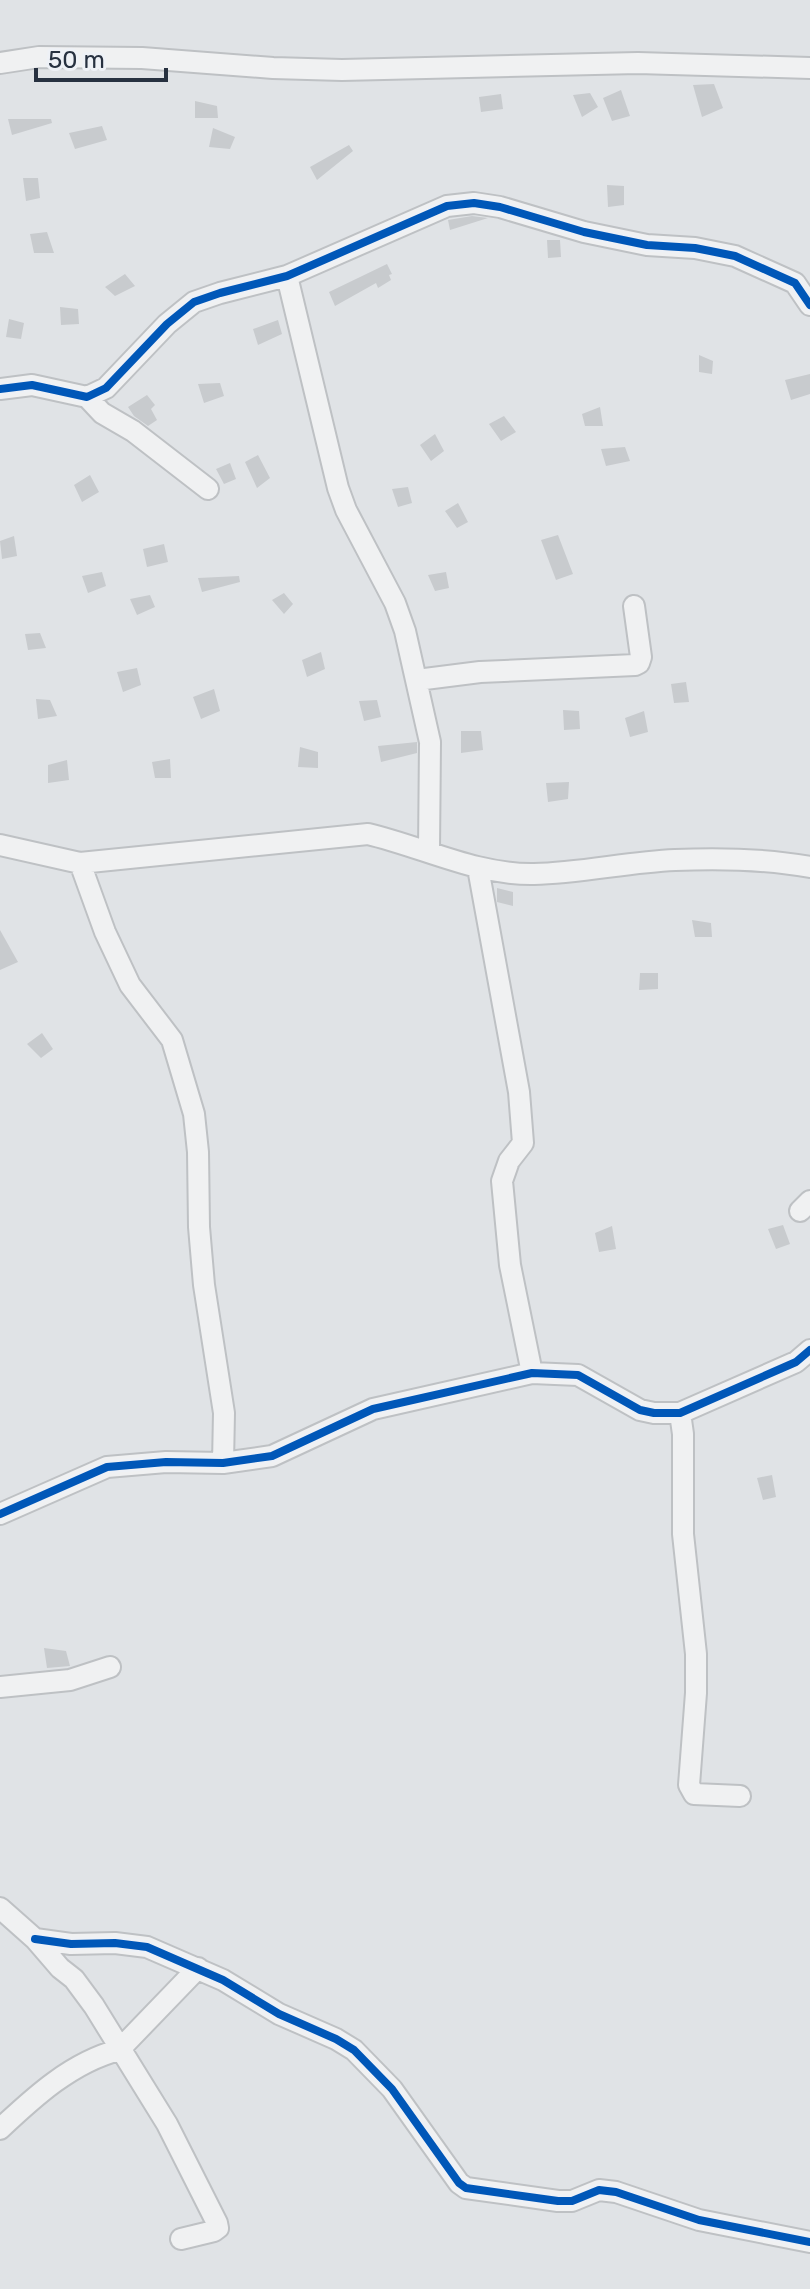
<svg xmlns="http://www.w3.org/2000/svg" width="810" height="2289" font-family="Rubik,sans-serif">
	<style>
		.building { fill: #c8cbce }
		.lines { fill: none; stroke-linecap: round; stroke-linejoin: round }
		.minor-casing { stroke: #bec1c4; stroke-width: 24 }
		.minor { stroke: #f0f1f2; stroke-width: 20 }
		.cycleway-casing { stroke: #eef1f6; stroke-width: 13 }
		.cycleway { stroke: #0057b8; stroke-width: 8 }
	</style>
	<rect width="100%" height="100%" fill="#e0e3e6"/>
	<!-- building -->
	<path class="building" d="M 714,84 L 723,108 L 702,117 L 693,85 Z
		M 621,90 L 630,116 L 612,121 L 603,98 Z
		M 590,93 L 598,107 L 582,117 L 573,95 Z
		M 501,94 L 503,109 L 481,112 L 479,97 Z
		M 195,101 L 217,106 L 218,118 L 195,118 Z
		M 8,119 L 51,119 L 52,123 L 12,135 Z
		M 102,126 L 107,140 L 75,149 L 69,133 Z
		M 213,128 L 235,137 L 230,149 L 209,147 Z
		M 349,145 L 353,151 L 317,180 L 310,167 Z
		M 23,178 L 38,178 L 40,198 L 26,201 Z
		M 607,185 L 624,186 L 624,205 L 608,207 Z
		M 472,216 L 488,218 L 450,230 L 448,220 Z
		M 47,232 L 54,253 L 34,253 L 30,234 Z
		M 547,240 L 560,240 L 561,257 L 548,258 Z
		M 387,264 L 392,274 L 389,275 L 391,280 L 378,288 L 376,283 L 335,306 L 329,292 Z
		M 125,274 L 135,286 L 115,296 L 105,287 Z
		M 60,307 L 78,309 L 79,324 L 61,325 Z
		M 9,319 L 24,323 L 21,339 L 6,337 Z
		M 278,320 L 282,334 L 258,345 L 253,329 Z
		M 699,355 L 713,361 L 712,374 L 699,372 Z
		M 810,374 L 810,394 L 791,400 L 785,380 Z
		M 220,383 L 224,396 L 204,403 L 198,384 Z
		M 147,395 L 155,405 L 151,409 L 157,420 L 148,426 L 134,416 L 128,407 Z
		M 600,407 L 603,426 L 585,426 L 582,414 Z
		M 504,416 L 516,432 L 501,441 L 489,424 Z
		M 435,434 L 444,451 L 431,461 L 420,445 Z
		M 625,447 L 630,461 L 606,466 L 601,449 Z
		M 258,455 L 270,478 L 257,488 L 245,462 Z
		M 230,463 L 236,479 L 224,484 L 216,469 Z
		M 90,475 L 99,492 L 82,502 L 74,485 Z
		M 408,487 L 412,503 L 398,507 L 392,489 Z
		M 458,503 L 468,522 L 457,528 L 445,511 Z
		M 558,535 L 573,574 L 556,580 L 541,540 Z
		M 14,536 L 17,556 L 2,559 L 0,541 Z
		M 164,544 L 168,562 L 147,567 L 143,549 Z
		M 102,572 L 106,586 L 88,593 L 82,576 Z
		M 446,572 L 449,588 L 435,591 L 428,575 Z
		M 239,576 L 240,582 L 202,592 L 198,578 Z
		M 284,593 L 293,604 L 284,614 L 272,600 Z
		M 150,595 L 155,607 L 137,615 L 130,599 Z
		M 40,633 L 46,648 L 28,650 L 25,634 Z
		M 321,652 L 325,669 L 307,677 L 302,660 Z
		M 137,668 L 141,685 L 123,692 L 117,672 Z
		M 686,682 L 689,702 L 674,703 L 671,684 Z
		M 214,689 L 220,711 L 201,719 L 193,697 Z
		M 36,699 L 50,700 L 57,716 L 38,719 Z
		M 377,700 L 381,717 L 364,721 L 359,701 Z
		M 563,710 L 579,711 L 580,729 L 564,730 Z
		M 644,711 L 648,732 L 630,737 L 625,718 Z
		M 461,731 L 481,731 L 483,750 L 461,753 Z
		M 417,742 L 417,753 L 381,762 L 378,746 Z
		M 300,747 L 318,752 L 318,768 L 298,767 Z
		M 170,759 L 171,778 L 155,778 L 152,762 Z
		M 67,760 L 69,780 L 48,783 L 48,765 Z
		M 569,782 L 568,799 L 548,802 L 546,783 Z
		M 497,888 L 513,892 L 513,906 L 497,902 Z
		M 692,920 L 711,923 L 712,937 L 695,937 Z
		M 0,930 L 18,962 L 0,970 Z
		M 640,973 L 658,973 L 658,989 L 639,990 Z
		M 42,1033 L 53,1049 L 41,1058 L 27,1044 Z
		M 783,1225 L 790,1244 L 776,1249 L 768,1229 Z
		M 612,1226 L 616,1249 L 599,1252 L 595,1233 Z
		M 772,1475 L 776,1497 L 763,1500 L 757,1478 Z
		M 44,1648 L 66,1651 L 70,1666 L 47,1668 Z"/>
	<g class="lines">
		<defs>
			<path id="minor" d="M 0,63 L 39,57 L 142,58 L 273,68 L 342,70 L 638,63 L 810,68
				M 287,276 L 338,488 L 346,510 L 395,603 L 405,631 L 430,742 L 429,851
				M 0,389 L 32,385 L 87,397 L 106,388 L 167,324 L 194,302 L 220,293 L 287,276 L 447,206 L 474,203 L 500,207 L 584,232 L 647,245 L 695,248 L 735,256 L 795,283 L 810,305
				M 87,397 L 102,413 L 133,431 L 208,489
				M 417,680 L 480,672 L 635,665 L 639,663 L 641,657 L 634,606
				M 0,845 L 80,863 L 368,834 C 423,847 476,875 534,874 C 581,873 628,862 675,860 C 720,858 766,859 810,867
				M 80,863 L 105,932 L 130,985 L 172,1040 L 194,1114 L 198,1152 L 199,1227 L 204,1285 L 224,1413 L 223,1463
				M 478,868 L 519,1092 L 523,1143 L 509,1161 L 502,1181 L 510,1265 L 532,1373
				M 800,1211 L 810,1201
				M 680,1413 L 683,1434 L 683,1534 L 696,1654 L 696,1693 L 689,1785 L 694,1794 L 740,1796
				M 0,1514 L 107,1467 L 166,1462 L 223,1463 L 272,1456 L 373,1409 L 532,1373 L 578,1375 L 640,1410 L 654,1413 L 680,1413 L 796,1362 L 810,1350
				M 0,1687 L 70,1680 L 110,1667
				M 0,1908 L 35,1939 L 60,1968 L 74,1979 L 94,2006 L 167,2124 L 217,2223 L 218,2228 L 214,2231 L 181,2239
				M 35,1939 L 71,1944 L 115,1943 L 147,1947 L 223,1980 L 279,2014 L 336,2039 L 354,2050 L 392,2089 L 459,2183 L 466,2188 L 558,2201 L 572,2201 L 599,2190 L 616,2192 L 699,2220 L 810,2242
				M 0,2129 C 34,2097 72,2062 119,2050 L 198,1968"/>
		</defs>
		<!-- minor casing -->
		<use href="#minor" class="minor-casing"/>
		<!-- minor -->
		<use href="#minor" class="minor"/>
		<defs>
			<path id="cycleway" d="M 0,389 L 32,385 L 87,397 L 106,388 L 167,324 L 194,302 L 220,293 L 287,276 L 447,206 L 474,203 L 500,207 L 584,232 L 647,245 L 695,248 L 735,256 L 795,283 L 810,305
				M 0,1514 L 107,1467 L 166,1462 L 223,1463 L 272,1456 L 373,1409 L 532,1373 L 578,1375 L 640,1410 L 654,1413 L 680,1413 L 796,1362 L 810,1350
				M 35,1939 L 71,1944 L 115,1943 L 147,1947 L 223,1980 L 279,2014 L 336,2039 L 354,2050 L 392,2089 L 459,2183 L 466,2188 L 558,2201 L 572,2201 L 599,2190 L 616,2192 L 699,2220 L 810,2242"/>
		</defs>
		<!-- cycleway casing -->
		<use href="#cycleway" class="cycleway-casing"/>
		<!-- cycleway -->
		<use href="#cycleway" class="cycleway"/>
	</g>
	<!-- scale -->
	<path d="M36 68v12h130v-12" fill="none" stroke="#273140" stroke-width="4"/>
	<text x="48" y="68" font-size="24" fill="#273140" stroke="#eef1f6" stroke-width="6" paint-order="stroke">50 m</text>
</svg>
